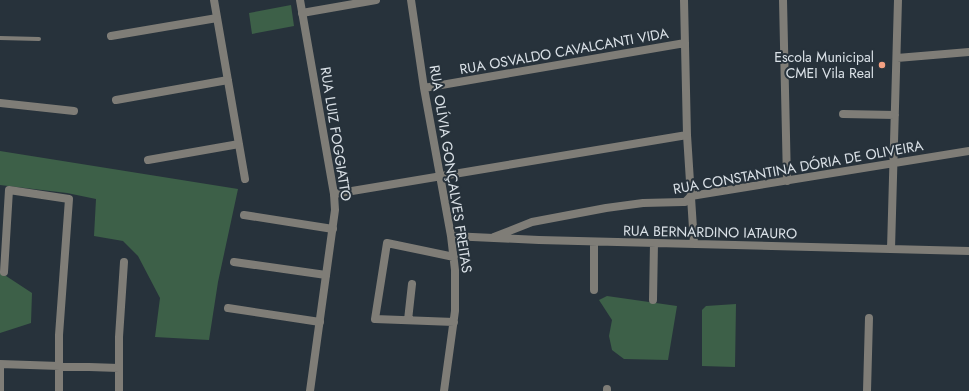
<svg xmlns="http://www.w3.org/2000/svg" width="969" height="391" font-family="Jost,sans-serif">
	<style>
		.green { fill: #3d6048 }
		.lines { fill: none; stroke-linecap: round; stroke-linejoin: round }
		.service { stroke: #7f7d77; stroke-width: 4 }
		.minor { stroke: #7f7d77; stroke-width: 8 }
		.tertiary { stroke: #7f7d77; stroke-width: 8 }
		.poi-dot { fill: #f3a082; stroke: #27323b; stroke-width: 1.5 }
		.labels { text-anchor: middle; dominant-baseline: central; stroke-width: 4; stroke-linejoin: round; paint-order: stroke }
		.street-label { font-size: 14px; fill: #dae1e7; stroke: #27323b }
		.poi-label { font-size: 14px; fill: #dae1e7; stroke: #27323b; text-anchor: end }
	</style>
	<rect width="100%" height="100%" fill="#27323b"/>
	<!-- green -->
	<path class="green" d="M 291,5 L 294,26 L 252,34 L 249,13 Z
		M 0,151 L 238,189 L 218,282 L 209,340 L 155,337 L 160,298 L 138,256 L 123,241 L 94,236 L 96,199 L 67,193 L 0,185 Z
		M 0,272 L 32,293 L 31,323 L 0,333 Z
		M 607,296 L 677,306 L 668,360 L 624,359 L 612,350 L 609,336 L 612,320 L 599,300 Z
		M 736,304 L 735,367 L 702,366 L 702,310 L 706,306 Z"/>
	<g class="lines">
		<!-- service -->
		<path class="service" d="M 0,38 L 39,39"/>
		<!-- minor -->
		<path class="minor" d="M 214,0 L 245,179
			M 411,0 L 424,88 L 451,236 L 455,270 L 455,311 L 444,391
			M 684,0 L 687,135 L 694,244
			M 783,0 L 787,181
			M 302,13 L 376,0
			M 111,36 L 217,18
			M 897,58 L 969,52
			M 424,88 L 685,43
			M 116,100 L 228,80
			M 0,103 L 74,111
			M 843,114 L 895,115
			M 148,160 L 239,144
			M 334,194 L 687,135
			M 244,215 L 333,229
			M 451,236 L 539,240 L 969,251
			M 494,237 L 532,222 L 606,208 L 643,203 L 683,202 L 685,202 L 691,196 L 969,151
			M 594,242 L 594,290
			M 891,249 L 898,0
			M 454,257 L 387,243 L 375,319 L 454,322
			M 234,262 L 326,275
			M 4,272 L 9,190 L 69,199 L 59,335 L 59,391
			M 653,300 L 654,243
			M 228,308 L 320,322
			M 408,320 L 412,284
			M 0,391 L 0,364 L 119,368
			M 119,391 L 119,337 L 124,262
			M 607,391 L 607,389
			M 867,391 L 869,318"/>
		<!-- tertiary -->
		<path class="tertiary" d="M 300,0 L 334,194 L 335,210 L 310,391"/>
	</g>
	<!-- markers -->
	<circle class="poi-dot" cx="882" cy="65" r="4"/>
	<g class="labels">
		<!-- street labels -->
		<g class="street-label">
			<text transform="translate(564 51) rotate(-10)">RUA OSVALDO CAVALCANTI VIDA</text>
			<text transform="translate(336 134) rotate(81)">RUA LUIZ FOGGIATTO</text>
			<text transform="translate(798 167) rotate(-10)">RUA CONSTANTINA DÓRIA DE OLIVEIRA</text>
			<text transform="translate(451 169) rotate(81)">RUA OLÍVIA GONÇALVES FREITAS</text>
			<text transform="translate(710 232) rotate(1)">RUA BERNARDINO IATAURO</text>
		</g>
		<!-- poi labels -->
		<g class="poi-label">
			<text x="874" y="57">Escola Municipal<tspan x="874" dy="16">CMEI Vila Real</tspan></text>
		</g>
	</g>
</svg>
